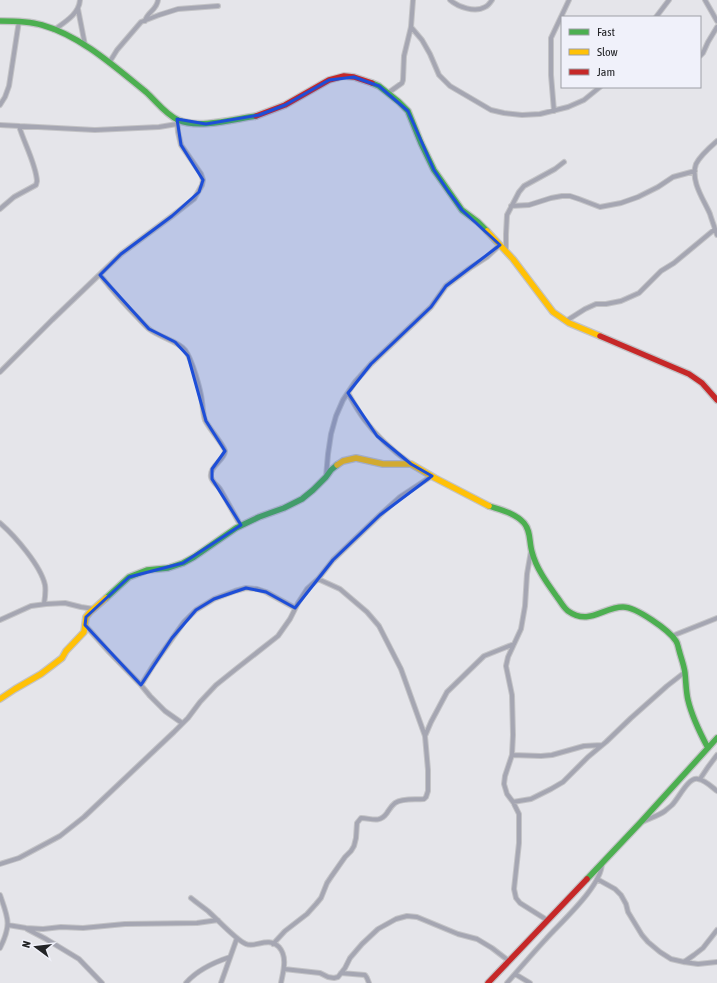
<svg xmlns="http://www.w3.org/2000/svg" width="717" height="983" font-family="'Asap Condensed',sans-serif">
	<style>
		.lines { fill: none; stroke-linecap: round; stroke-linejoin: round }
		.street-casing { stroke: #c3c3c6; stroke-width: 6 }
		.fast-casing { stroke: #c3c3c6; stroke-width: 8 }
		.slow-casing { stroke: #c3c3c6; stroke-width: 8 }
		.jam-casing { stroke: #c3c3c6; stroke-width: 8 }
		.street { stroke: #a5a6b2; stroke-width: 4 }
		.fast { stroke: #4caf50; stroke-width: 5.5 }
		.slow { stroke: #ffc107; stroke-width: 5.5 }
		.jam { stroke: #c62828; stroke-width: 5.5 }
		.marked { fill: #1d4ed8; fill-opacity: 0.2; stroke: #1d4ed8; stroke-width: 3; stroke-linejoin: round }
	</style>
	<rect width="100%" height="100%" fill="#e5e5ea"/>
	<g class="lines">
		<defs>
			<path id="street" d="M 450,0 C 458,7 475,13 485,7 C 488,6 490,3 492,0
				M 705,0 L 717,21
				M 78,9 L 85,45
				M 656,17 L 669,0
				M 145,21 C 147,12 157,10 158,0
				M 411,27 L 422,40 L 430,54 L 439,75 L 450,86 L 491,110 L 504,113 L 522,115 L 540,114 L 568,107 L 584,100 L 600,87
				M 54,30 C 65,22 79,14 80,0
				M 700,56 L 703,53 L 708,42 L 717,27
				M 109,63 L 117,50 L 141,22 L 159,15 L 178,9 L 218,6
				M 388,93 L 402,83 L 403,80 L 404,56 L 411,27 L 413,0
				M 0,105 L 5,97 L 9,86 L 19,21
				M 554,111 L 551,75 L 551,38 L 569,0
				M 0,125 L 95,130 L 159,127 L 177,124
				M 717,141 C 710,147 700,156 696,164 C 690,181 704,200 710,214 C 712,221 715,228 717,235
				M 511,206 L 529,205 L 551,198 L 562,196 L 570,196 L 579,199 L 600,207 L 621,203 L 638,197 L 658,187 L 673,177 L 695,171
				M 0,209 L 14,197 L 36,185 L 37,181 C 36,164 24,143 19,126
				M 506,252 L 506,234 L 507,215 L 519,192 L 524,186 L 555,169 L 564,162
				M 100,275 C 112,290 125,305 138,318 C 142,322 145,326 149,329 C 159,337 178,341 185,350 C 192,359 201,391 202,402 C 203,408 203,414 205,420 C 208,427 225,447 225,451 C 225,460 209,466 211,477 C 212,482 217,485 220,489 C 227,501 234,514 241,526
				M 566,321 L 585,309 L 596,304 L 606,304 L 621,301 L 639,293 L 661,271 L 674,263 L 715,229
				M 0,372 L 52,320 L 121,254 L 172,216 L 194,199 L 202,185 L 203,180 L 201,174 L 181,145 L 178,132 L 177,119
				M 348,393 C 353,402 358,411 364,419 C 377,437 393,451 411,464
				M 326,477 L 328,454 L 331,434 L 336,416 L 343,400 L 355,382 L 371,364 L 431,307 L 446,286 L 470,268 L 487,257 L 500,245
				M 0,523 C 15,536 41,566 45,585 C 46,591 45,598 44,604
				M 531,551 L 527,574 L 525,606 L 521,629 L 508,657 L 506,666 L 512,695 L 513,735 L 512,755 L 505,776 L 504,784 L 507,794 L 513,802 L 519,814 L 519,843 L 514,889 L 516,898 L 520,903 L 547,920
				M 318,579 L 340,589 L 367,612 L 379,626 L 401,669 L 425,736
				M 0,620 L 31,606 L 46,604 L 65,603 L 81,607 L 94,609
				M 85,625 L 109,652 L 141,685 L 150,696 L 165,711 L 182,723
				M 672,636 L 717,618
				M 141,685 L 154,664 L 184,622 L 196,610 L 214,599 L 235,591 L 246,588 L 257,589 L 266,592 L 295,608
				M 512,755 L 541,756 L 552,755 L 584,746 L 602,745
				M 700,779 L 708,767 L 717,755
				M 513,802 L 531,799 L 551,789 L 563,782 L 588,757 L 606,742 L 631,718 L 667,686 L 685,672
				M 642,822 C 650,818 658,816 665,811 C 667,809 670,807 672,805 C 679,798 688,777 698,779 C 705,780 712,787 717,791
				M 0,864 L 19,858 L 60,836 L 84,817 L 174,732 L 188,718 L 200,702 L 216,685 L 236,669 L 278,636 L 290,619 L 298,603 L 307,589 L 318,579 L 333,560 L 380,515 L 400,497 L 432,476
				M 597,879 L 615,889 L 621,895 L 626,904 L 628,912 L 642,935 L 648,942 L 660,952 L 671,959 L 684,962 L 698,964 L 717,962
				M 0,895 C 8,918 12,924 0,948
				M 191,898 C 197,903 203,907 208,911 C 217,919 237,941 246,944 C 256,948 268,936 279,947 C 288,957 283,972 281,983
				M 8,925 L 26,928 L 43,929 L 61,927 L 83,928 L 125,924 L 197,923 L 218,920
				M 27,929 L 46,939 L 79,959 L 102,983
				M 273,944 L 285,931 L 307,914 L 316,904 L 321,898 L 327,883 L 331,877 L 345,857 L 351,851 L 354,846 L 356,838 L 357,823 L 361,818 C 371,818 379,824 387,813 C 389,810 391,806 395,803 C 403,798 415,800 424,799 L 426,797 L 428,791 L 428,770 L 425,736 L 431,722 L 447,692 L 484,656 L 514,644
				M 684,962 L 694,955 L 703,948 L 717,930
				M 284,969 L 320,973 L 328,977 L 334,978 L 338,977 L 345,968 L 350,958 L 362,944 L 378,929 L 396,919 L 407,916 L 417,917 L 458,934 L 477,939 L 492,948 L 509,961
				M 341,973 L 365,975 L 367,978 L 369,983
				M 515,974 L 530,983
				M 186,983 C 197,970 215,962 230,957
				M 221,983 L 237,938
				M 507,983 C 520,968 533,953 546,939 C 561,922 602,886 602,863"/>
			<path id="fast" d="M 0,21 C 14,21 28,21 42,25 C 81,36 115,67 146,92 C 156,101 165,114 178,120 C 199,129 234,119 256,116
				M 372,83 L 379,86 L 399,102 L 408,111 L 421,143 L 434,170 L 462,210 L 478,222 L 487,231
				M 489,506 C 501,510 515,513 524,523 C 531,531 529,542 532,552 C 536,568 547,583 557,597 C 561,602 563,607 568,611 C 589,626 603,607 623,607 C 636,607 669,630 676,641 C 678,644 678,647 679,650 C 681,658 684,665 685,673 C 686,682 686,692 688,700 C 692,717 700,733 708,748
				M 106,598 L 129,577 L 147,570 L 168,568 L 183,563 L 194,557 L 236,528 L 259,517 L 284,508 L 302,499 L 313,490 L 326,477 L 331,470 L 337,465
				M 587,879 L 640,823 L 717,738"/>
			<path id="slow" d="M 487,231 L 513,259 L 553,312 L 569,323 L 600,336
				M 337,465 L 343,461 L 356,458 L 383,464 L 411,464 L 435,478 L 489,506
				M 0,699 L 15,689 L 41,674 L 62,658 L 66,651 L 84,632 L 86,617 L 90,612 L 106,598"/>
			<path id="jam" d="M 256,116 L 285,105 L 329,80 L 344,76 L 354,77 L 372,83
				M 600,336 L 689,374 L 702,383 L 717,400
				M 488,983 L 587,879"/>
		</defs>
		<!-- street casing -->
		<use href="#street" class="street-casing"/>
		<!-- fast casing -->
		<use href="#fast" class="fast-casing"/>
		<!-- slow casing -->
		<use href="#slow" class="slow-casing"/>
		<!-- jam casing -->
		<use href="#jam" class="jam-casing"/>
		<!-- street -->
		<use href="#street" class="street"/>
		<!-- fast -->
		<use href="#fast" class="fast"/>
		<!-- slow -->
		<use href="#slow" class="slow"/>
		<!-- jam -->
		<use href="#jam" class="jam"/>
	</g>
	<!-- marked area -->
	<path class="marked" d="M 354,77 L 379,86 L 408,111 L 434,170 L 448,191 L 462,210 L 500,245 L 446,286 L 431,307 L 371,364 L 348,393 L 377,436 L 411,464 L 432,476 L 380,515 L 333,560 L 295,608 L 266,592 L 246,588 L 214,599 L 196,610 L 172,638 L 141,685 L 85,625 L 86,617 L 129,577 L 183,563 L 241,525 L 212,479 L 212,469 L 225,451 L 206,421 L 188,356 L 175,342 L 149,329 L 100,275 L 121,254 L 172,216 L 199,192 L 203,180 L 181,145 L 177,119 L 206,124 L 259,115 L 285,105 L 329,80 Z"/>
	<!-- legend -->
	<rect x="561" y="16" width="140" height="72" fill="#f0f1fa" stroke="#9e9fa6"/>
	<rect x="569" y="29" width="20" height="6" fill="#4caf50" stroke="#9e9fa6"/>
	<text x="597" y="36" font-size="12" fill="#232427">Fast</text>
	<rect x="569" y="49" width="20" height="6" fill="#ffc107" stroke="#9e9fa6"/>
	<text x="597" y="56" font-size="12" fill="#232427">Slow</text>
	<rect x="569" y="69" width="20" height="6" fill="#c62828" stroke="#9e9fa6"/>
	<text x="597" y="76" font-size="12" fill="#232427">Jam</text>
	<!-- north arrow -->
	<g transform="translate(36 947) rotate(285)" stroke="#f0f1fa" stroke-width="3" paint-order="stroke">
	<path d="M0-3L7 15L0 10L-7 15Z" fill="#232427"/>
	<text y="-6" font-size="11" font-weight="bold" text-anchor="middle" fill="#232427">N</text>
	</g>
</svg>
